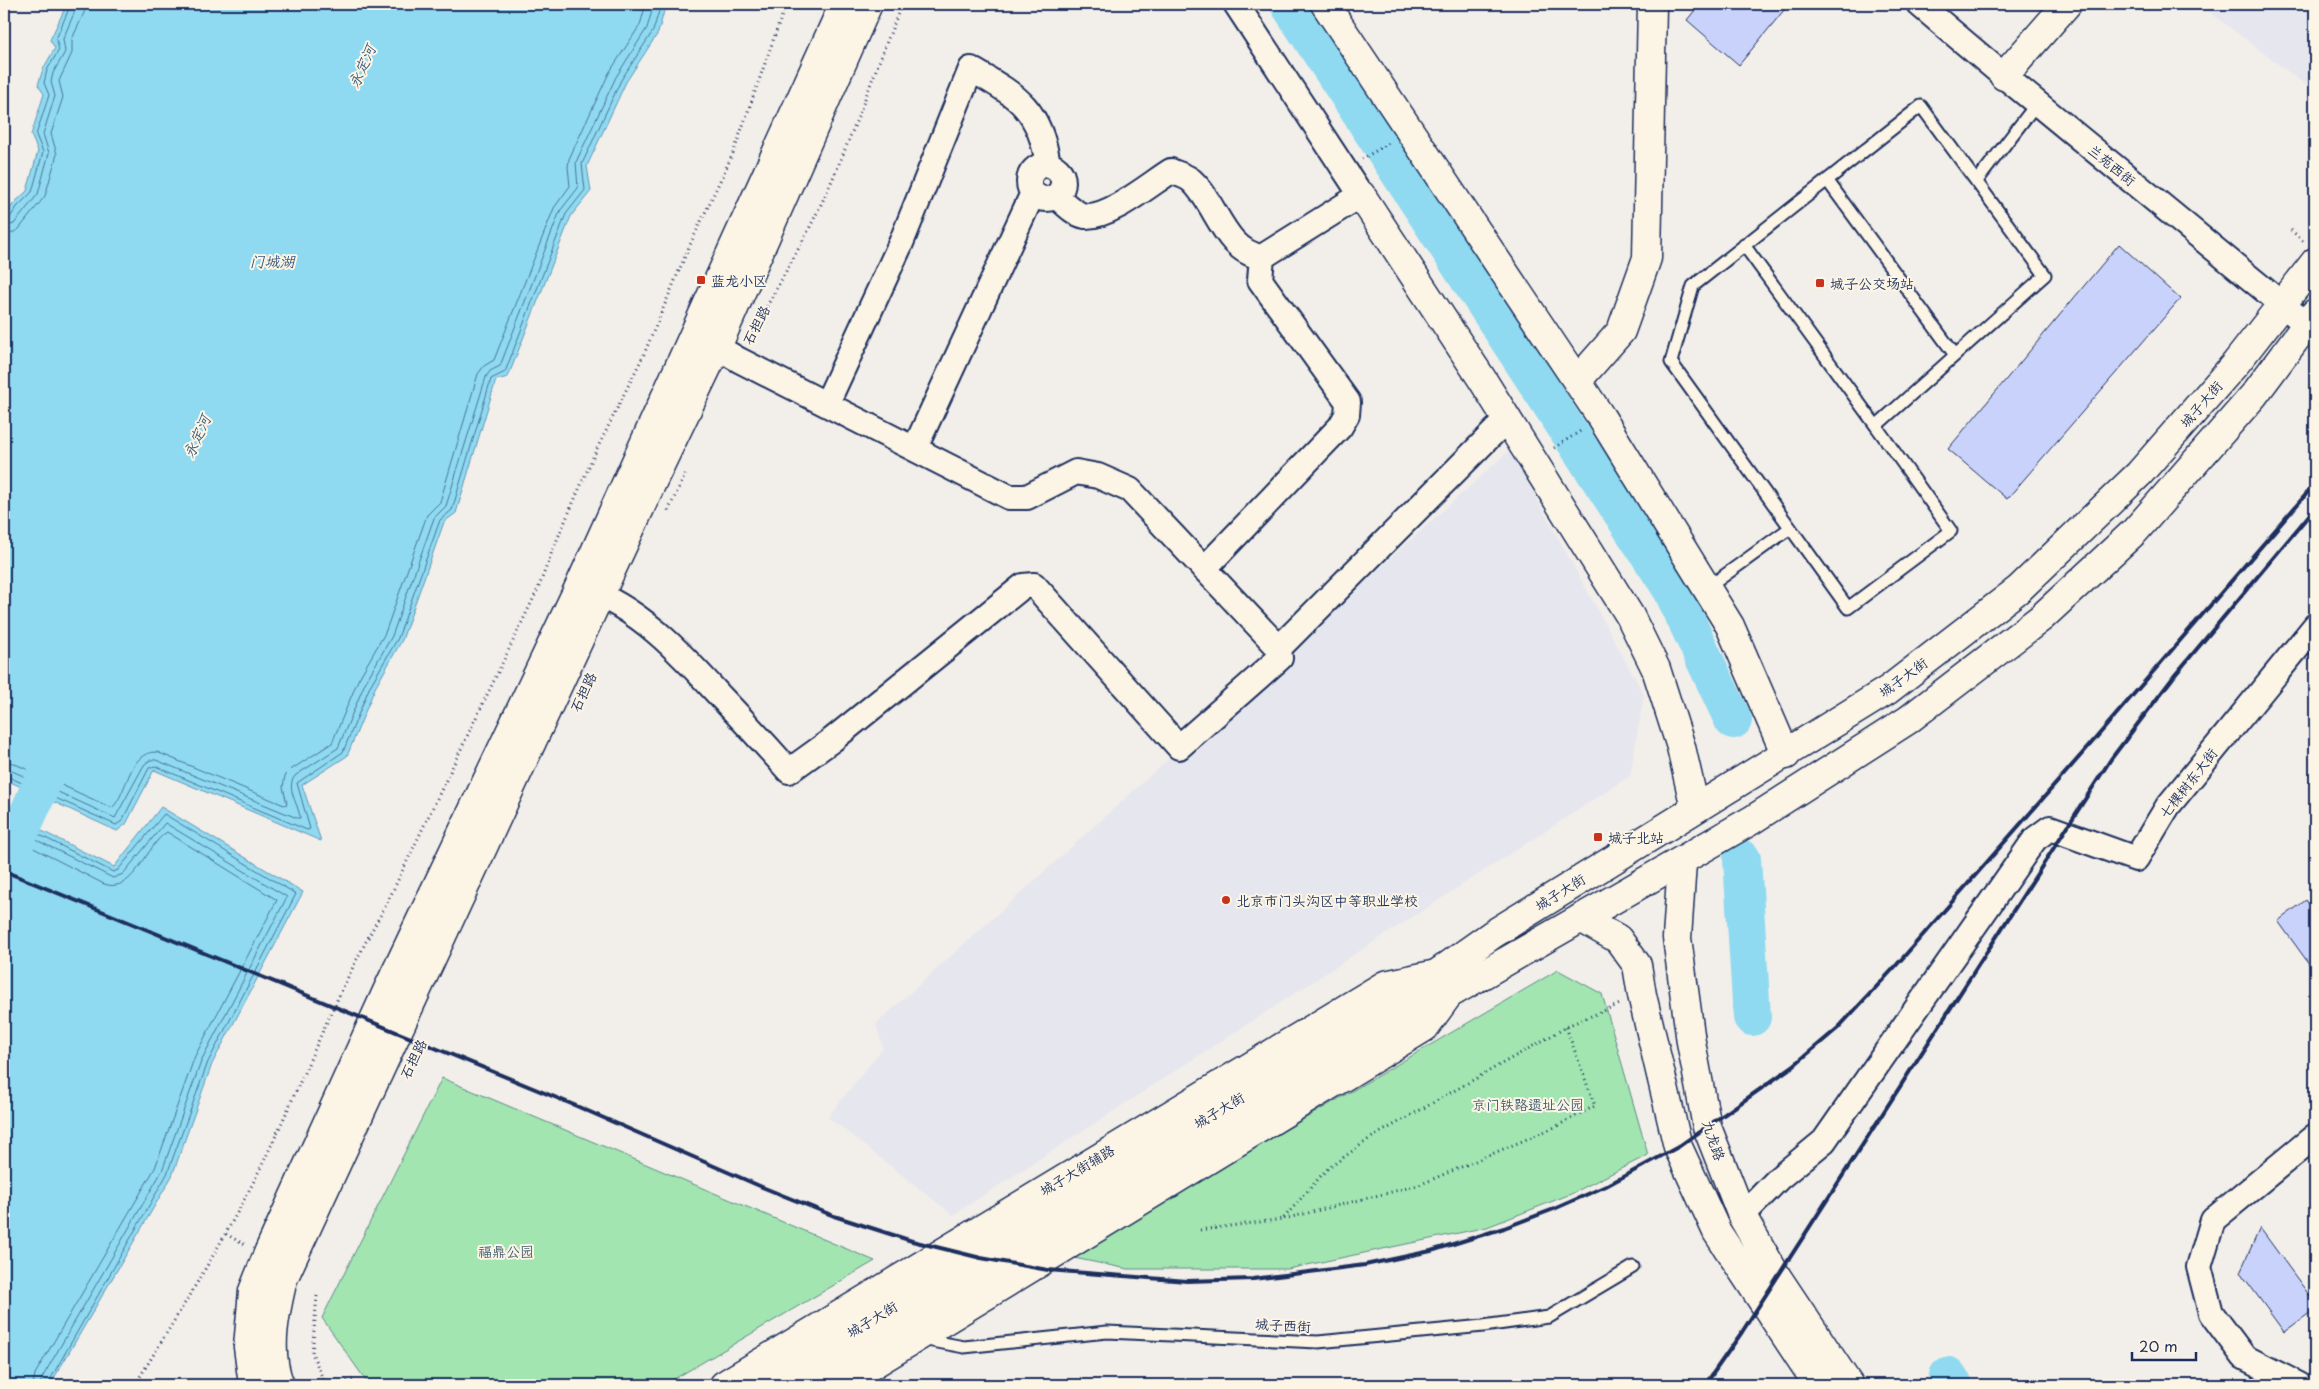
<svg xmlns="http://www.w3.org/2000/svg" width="2319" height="1389" font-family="'Playpen Sans','LXGW WenKai TC',sans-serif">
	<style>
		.built { fill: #e6e6ee }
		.green { fill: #a2e5b0; stroke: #5e8a87 }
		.water { fill: #8fdaf0; stroke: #6196b6 }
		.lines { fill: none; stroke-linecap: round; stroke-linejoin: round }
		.shore { stroke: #497398; stroke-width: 1 }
		.river { stroke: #8fdaf0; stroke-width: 38 }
		.building { fill: #c9d2fa; stroke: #1b2f5e }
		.lane-casing { stroke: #1b2f5e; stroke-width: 15 }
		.street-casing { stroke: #1b2f5e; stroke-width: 28 }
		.secondary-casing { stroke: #1b2f5e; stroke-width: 31 }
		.primary-casing { stroke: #1b2f5e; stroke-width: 31 }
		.path { stroke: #1b2f5e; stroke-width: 3; stroke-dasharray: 1 4; stroke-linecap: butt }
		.lane { stroke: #fcf5e5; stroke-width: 11 }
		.street { stroke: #fcf5e5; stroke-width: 24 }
		.secondary { stroke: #fcf5e5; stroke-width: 28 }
		.primary { stroke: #fcf5e5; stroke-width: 28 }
		.rail { stroke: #1b2f5e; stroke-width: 4 }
		.poi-dot { fill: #c8321e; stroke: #fcf5e5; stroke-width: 2 }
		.labels { text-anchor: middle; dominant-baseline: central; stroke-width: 4; stroke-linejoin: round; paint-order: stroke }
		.street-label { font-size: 14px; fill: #1b2f5e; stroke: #fcf5e5 }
		.poi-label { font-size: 14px; fill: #1b2f5e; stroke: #fcf5e5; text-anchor: start }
		.park-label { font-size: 14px; fill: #3d5c72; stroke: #fcf5e5 }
		.water-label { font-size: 15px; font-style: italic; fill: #385a82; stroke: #fcf5e5 }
	</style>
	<rect width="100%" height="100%" fill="#f2eee9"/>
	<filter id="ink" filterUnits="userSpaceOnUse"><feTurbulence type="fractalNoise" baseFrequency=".02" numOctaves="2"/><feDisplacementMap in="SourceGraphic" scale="10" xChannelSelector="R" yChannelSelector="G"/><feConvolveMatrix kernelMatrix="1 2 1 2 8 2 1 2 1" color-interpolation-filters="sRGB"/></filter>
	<g filter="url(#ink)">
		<!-- built -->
		<path class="built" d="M 2205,4 L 2315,4 L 2315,92 L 2203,7 Z
			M 1510,450 L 1644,695 L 1630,776 L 953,1215 L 828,1117 L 883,1048 L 876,1024 Z"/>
		<!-- green -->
		<path class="green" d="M 1558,970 L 1602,994 L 1648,1155 L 1571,1194 L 1487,1227 L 1288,1269 L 1128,1269 L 1069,1257 Z
			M 442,1078 L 875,1261 L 664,1385 L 369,1385 L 322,1318 Z"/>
		<!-- water -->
		<path class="water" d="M 67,4 L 666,4 L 658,33 L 626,82 L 587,166 L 591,191 L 571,216 L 508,377 L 496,380 L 456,513 L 444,522 L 402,640 L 375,688 L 347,756 L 302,785 L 321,841 L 154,770 L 126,824 L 117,831 L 4,779 L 4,219 L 13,204 L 27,191 L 38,151 L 31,135 L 44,94 L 38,85 L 43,69 L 55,48 L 50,40 Z
			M 161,807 L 303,892 L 212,1064 L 172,1176 L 50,1385 L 4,1385 L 4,812 L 114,867 Z"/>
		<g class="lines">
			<!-- shore -->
			<path class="shore" d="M 4,221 L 9,219 L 17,207 L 32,192 L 43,152 L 36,135 L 49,95 L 44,83 L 47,70 L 59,50 L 56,39 L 71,4
				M 4,227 L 14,224 L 38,194 L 49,153 L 43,134 L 55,96 L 51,82 L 53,73 L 65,52 L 63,39 L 78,4
				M 4,234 L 12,233 L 19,229 L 45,196 L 57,154 L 51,134 L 63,97 L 59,81 L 72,53 L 72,39 L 84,13 L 85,4
				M 4,761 L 13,763 L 112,808 C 128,793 128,751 157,752 L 284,805 L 287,804 L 283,787 L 285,776 L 292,769 L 332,743 L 358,680 L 385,633 L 427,515 L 440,502 L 478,374 L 484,366 L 494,360 L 554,208 L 570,186 L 568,167 L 569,159 L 609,73 L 640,25 L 646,4
				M 4,768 L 10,770 L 115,818 L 144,765 L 150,760 L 156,760 L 297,818 L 300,818 C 299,804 284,787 296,775 L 338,748 L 365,683 L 392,636 L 434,518 L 446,506 L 486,377 L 490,371 L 500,366 L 560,211 L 578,188 L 576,162 L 616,77 L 647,28 L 654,4
				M 4,775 L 116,825 L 122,821 L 149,768 L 155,766 L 307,830 L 310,829 L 297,783 L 343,752 L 370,686 L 398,638 L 440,520 L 452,510 L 491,379 L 505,372 L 566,214 L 585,190 L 582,164 L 621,80 L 653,31 L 661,4
				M 4,817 L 113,872 L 118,870 L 164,814 L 296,894 L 208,1062 L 167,1174 L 47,1385
				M 4,824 L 113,878 L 123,874 L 165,823 L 287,897 L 202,1059 L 162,1171 L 42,1378 L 40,1385
				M 4,833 L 104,884 C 135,895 146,844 167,832 L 277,900 L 195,1056 L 155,1168 L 35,1374 L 33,1385"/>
			<!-- river -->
			<path class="river" d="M 1289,4 L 1671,588 L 1733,720
				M 1742,859 L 1752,1017
				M 4,868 L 58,747
				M 1948,1376 L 1954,1385"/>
		</g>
		<!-- building -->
		<path class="building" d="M 1700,4 L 1789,4 L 1739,65 L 1687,20 Z
			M 2119,244 L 2180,299 L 2007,499 L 1948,449 Z
			M 2306,900 L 2315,913 L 2315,972 L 2278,921 Z
			M 2260,1228 L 2315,1303 L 2315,1309 L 2284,1332 L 2240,1272 Z"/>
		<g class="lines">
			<defs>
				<path id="lane" d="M 1921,106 L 2045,275 L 1876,426 L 1951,531 L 1848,608 L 1671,362 L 1693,286 Z
					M 1827,180 L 1955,355
					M 1977,181 L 2037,103
					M 1744,245 L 1876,426
					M 1707,588 L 1790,528
					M 922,1339 L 964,1347 L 1107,1332 L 1318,1342 L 1483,1326 L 1549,1317 L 1633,1267"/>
				<path id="street" d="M 1919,4 L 2004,76 L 2306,324
					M1029 182a17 17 0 1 1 34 0a17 17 0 1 1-34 0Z
					M 1056,196 C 1064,203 1074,214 1085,216 C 1110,218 1150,184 1171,171 C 1177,174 1187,176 1192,181 C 1217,204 1224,251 1262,257 L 1361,195 L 1236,4
					M 827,403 L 901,243 L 971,69 C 1017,96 1039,107 1048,164
					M 915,448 L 1033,193
					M 1204,569 L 1340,427 L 1347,415 L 1348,402 L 1260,280 L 1262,257
					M 582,588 C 638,607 680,652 719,695 C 743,720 766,745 789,771 L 832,740 L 1023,586 L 1034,585 L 1179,747 L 1280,658 L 1279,648 L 1130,490 L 1098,476 L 1076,472 L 1027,497 L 1009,497 L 739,360 L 717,347
					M 1279,648 L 1507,419
					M 1742,1216 L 1779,1178 L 1824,1141 L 2035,839 L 2050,828 L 2136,859 L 2168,806 L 2315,626
					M 2299,1385 L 2244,1357 L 2211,1313 L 2199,1267 L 2213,1220 L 2315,1136"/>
				<path id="secondary" d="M 1325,4 L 1601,417 L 1730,626 L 1786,755
					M 2004,76 L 2067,4
					M 1361,195 L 1482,379 L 1630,616 L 1656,669 L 1681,747 L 1695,808
					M 1577,381 L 1621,331 L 1647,258 L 1652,4
					M 1682,862 L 1677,938 L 1691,1042 L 1707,1127 L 1742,1216 L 1777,1277 L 1849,1385
					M 1581,918 L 1618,939 L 1637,965 L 1642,995 L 1678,1147 L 1717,1232 L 1818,1385
					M 724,1385 L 1385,985 L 1437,974
					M 839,1385 L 1425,1027 L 1449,994"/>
				<path id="primary" d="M 253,1385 L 248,1347 L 253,1291 L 269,1251 L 388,989 L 579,587 L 844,4
					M 280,1385 C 266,1352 275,1313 283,1279 L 654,478 L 717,347 L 868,4
					M 762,1385 L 1397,1002 L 1493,934 L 1888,690 L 2019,589 L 2139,474 L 2236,363 L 2315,262
					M 807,1385 L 1449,994 L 1752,820 L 1908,720 L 2041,618 L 2135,531 L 2254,395 L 2315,313"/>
			</defs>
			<!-- lane casing -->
			<use href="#lane" class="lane-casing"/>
			<!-- street casing -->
			<use href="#street" class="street-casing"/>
			<!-- secondary casing -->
			<use href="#secondary" class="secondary-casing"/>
			<!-- primary casing -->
			<use href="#primary" class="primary-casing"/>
			<!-- path -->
			<path class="path" d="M 1362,159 L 1389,143
				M 2291,230 L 2303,241
				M 748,342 C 769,301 792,262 813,221 C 848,151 872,76 902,4
				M 1554,448 L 1582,430
				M 668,511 L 687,471
				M 1284,1219 L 1419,1185 L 1555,1127 L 1595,1106 L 1566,1027
				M 1200,1230 L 1283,1219 L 1326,1170 L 1369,1139 L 1572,1024 L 1620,1004
				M 226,1234 L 247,1246
				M 317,1296 L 312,1353 L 323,1379 L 336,1383 L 353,1380 L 356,1385
				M 135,1385 C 178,1314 223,1243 260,1169 C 302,1083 336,992 384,909 L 538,589 L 553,549 L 594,455 L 644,354 L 689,247 L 734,151 L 786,4"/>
			<!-- lane -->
			<use href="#lane" class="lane"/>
			<!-- street -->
			<use href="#street" class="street"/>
			<!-- secondary -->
			<use href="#secondary" class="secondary"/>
			<!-- primary -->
			<use href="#primary" class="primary"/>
			<!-- rail -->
			<path class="rail" d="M 4,871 L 574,1105 L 762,1187 L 834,1216 L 912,1241 L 981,1258 L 1048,1270 L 1187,1281 L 1253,1279 L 1365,1265 L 1431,1251 L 1504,1228 L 1554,1209 L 1606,1186 L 1678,1147 L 1793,1066 L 1838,1028 L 1893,969 L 2089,746 L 2315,484
				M 1705,1385 L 1742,1332 L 2111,759 L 2175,675 L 2315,508"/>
		</g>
	</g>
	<!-- markers -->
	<g class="poi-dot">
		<rect x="696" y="275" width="10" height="10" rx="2.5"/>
		<rect x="1815" y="278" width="10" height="10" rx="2.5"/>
		<rect x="1593" y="832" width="10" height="10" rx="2.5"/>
		<circle cx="1226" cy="900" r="5"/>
	</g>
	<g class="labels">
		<!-- street labels -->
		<g class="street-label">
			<text transform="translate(2112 165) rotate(39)">兰苑西街</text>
			<text transform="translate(756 325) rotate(-63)">石担路</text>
			<text transform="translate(2201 404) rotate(-49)">城子大街</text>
			<text transform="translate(1903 677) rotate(-36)">城子大街</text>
			<text transform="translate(583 692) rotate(-65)">石担路</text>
			<text transform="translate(2188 783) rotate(-52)">七棵树东大街</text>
			<text transform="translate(1560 892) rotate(-32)">城子大街</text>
			<text transform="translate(413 1059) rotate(-64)">石担路</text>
			<text transform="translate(1219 1110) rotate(-31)">城子大街</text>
			<text transform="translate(1714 1140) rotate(71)">九龙路</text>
			<text transform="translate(1077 1170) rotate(-31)">城子大街辅路</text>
			<text transform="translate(872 1319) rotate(-31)">城子大街</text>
			<text transform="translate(1283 1325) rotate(3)">城子西街</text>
		</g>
		<!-- poi labels -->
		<g class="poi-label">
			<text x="711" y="280">蓝龙小区</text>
			<text x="1830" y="283">城子公交场站</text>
			<text x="1608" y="837">城子北站</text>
			<text x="1236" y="900">北京市门头沟区中等职业学校</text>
		</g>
		<!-- park labels -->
		<g class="park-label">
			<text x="1528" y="1104">京门铁路遗址公园</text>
			<text x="506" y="1251">福鼎公园</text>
		</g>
		<!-- water labels -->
		<g class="water-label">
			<text transform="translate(361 66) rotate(-66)">永定河</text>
			<text x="272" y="260">门城湖</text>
			<text transform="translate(196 436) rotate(-66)">永定河</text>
		</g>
	</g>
	<!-- margin -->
	<rect width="2319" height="1389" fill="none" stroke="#fcf5e5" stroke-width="20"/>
	<rect x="10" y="10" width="2299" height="1369" fill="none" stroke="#1b2f5e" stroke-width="2" filter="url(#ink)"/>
	<!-- scale -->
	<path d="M2132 1352v8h64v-8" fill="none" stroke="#1b2f5e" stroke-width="2.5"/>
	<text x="2139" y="1352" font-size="15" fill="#1b2f5e" stroke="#fcf5e5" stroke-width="4" paint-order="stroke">20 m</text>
</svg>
